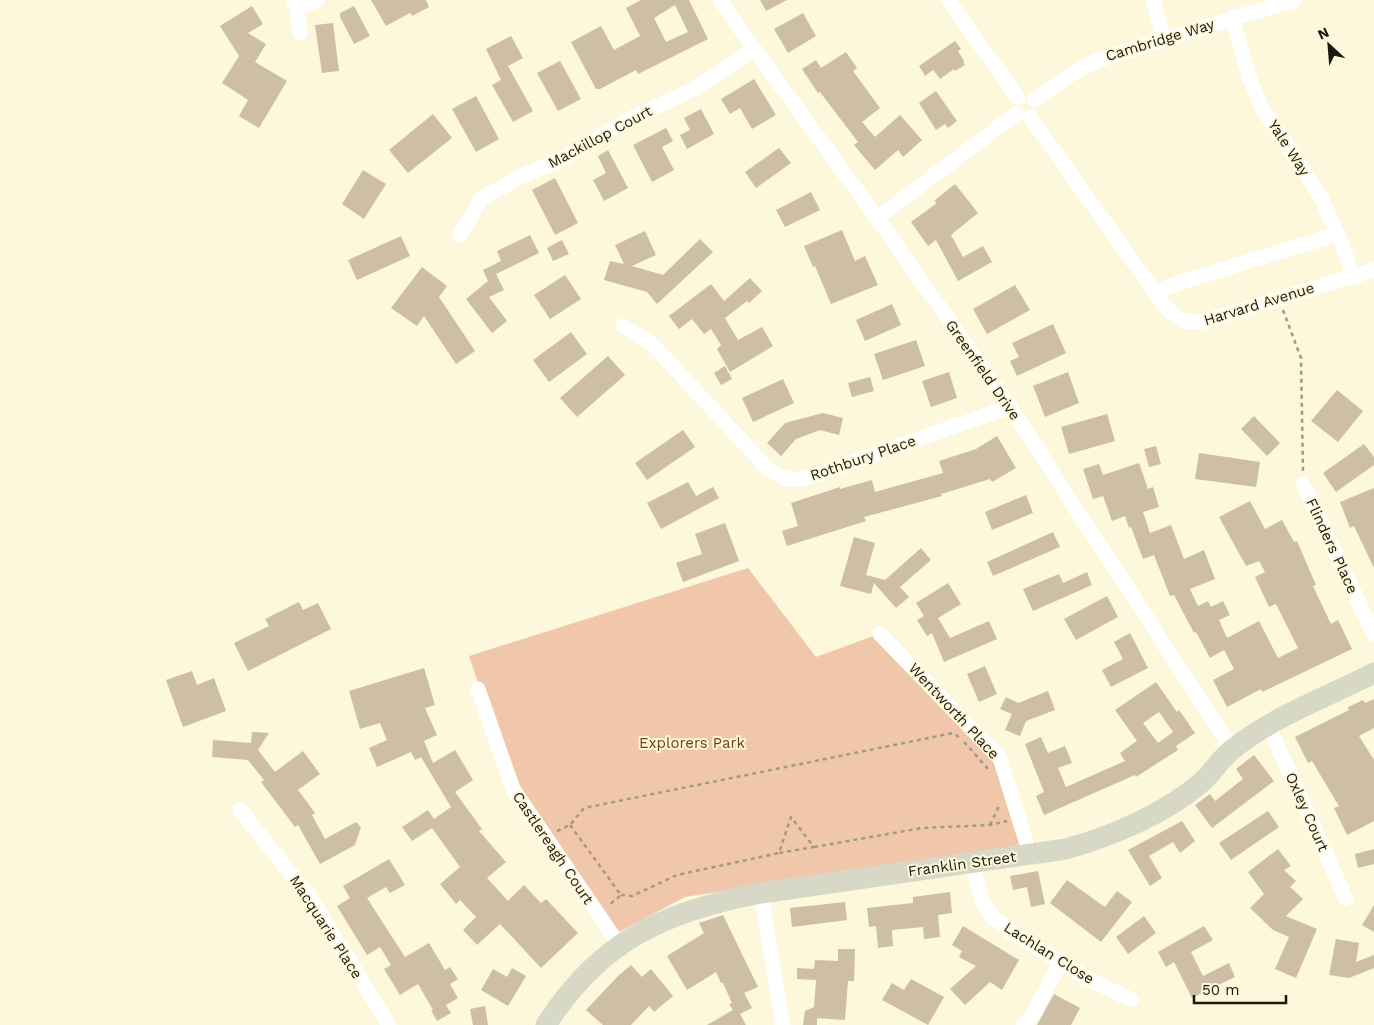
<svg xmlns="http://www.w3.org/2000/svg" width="1374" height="1025" font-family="'Work Sans',sans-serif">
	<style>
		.green { fill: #f0c7aa }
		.building { fill: #cebea6; fill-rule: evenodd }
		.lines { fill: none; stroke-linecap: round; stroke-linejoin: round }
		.path { stroke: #a09b87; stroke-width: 2.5; stroke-dasharray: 4 4; stroke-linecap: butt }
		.street { stroke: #fff; stroke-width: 15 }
		.secondary { stroke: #d7d9c6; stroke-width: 21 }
		.labels { text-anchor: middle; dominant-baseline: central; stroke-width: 4; stroke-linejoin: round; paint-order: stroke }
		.street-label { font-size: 15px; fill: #1b190f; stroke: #fdf7db }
		.park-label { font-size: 15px; fill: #754010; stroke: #fdf7db }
	</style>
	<rect width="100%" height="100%" fill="#fdf7db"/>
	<!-- green -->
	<path class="green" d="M 748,568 L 816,657 L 879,634 L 1000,759 L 1035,843 L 685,897 L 619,932 L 514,788 L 469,656 Z"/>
	<!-- building -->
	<path class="building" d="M 371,0 L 426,0 L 429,7 L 412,16 L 410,13 L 386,26 Z
		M 641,0 L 689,0 L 708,39 L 638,74 L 636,70 L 600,89 L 596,89 L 571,42 L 601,26 L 614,50 L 640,36 L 626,8 ZM 675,5 L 688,32 L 666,42 L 654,18 Z
		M 760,0 L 787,0 L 766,11 Z
		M 252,6 L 263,24 L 248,33 L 266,44 L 255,62 L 287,81 L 259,128 L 239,116 L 248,100 L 222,83 L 239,56 L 220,26 Z
		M 354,6 L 370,36 L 354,44 L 340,17 L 340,13 Z
		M 803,13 L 816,36 L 788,53 L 774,29 Z
		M 333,23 L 339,71 L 322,73 L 315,25 Z
		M 511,36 L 523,58 L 508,66 L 533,111 L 513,122 L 492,85 L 501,80 L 486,49 Z
		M 955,41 L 961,49 L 958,51 L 964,61 L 963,62 L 965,65 L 955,71 L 954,69 L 940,79 L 933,70 L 925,76 L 919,66 Z
		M 846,52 L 857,68 L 853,71 L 880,108 L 862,122 L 875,137 L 900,115 L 922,140 L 903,157 L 898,150 L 875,170 L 854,145 L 858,142 L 820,92 L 818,93 L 802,69 L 816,60 L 821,68 Z
		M 560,61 L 581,99 L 558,111 L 537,73 Z
		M 754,79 L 776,115 L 752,129 L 740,108 L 730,114 L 721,99 Z
		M 936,91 L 957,121 L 948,128 L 945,124 L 936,130 L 919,103 Z
		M 476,96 L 499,139 L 476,152 L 452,109 Z
		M 701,109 L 714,134 L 687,149 L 680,135 L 690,130 L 684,118 Z
		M 433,114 L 452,138 L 408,173 L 389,150 Z
		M 666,128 L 673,141 L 662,147 L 674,170 L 652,182 L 633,145 Z
		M 779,148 L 791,163 L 756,188 L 745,172 Z
		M 608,150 L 628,188 L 604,201 L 593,180 L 606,173 L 598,156 Z
		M 363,170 L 386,184 L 364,219 L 342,204 Z
		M 555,178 L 578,223 L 555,235 L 532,190 Z
		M 955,184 L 978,213 L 951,235 L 963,257 L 983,246 L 992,262 L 958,281 L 936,240 L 928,246 L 911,222 L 937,203 L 934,201 Z
		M 811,192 L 820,210 L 785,227 L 776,210 Z
		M 842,230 L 855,261 L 865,256 L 878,285 L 831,304 L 815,266 L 813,267 L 804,246 Z
		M 645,231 L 656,255 L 632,266 L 663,275 L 700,239 L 713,252 L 657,304 L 647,292 L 604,280 L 610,261 L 624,264 L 615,245 Z
		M 530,235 L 539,253 L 496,274 L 504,290 L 489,297 L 507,321 L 492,333 L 466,299 L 488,281 L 483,270 L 501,261 L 497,251 Z
		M 401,236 L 410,256 L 357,280 L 348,260 Z
		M 562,240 L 569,254 L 553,261 L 547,248 Z
		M 422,267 L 447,286 L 439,297 L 475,351 L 456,364 L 424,316 L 417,326 L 391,308 Z
		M 565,275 L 581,299 L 550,319 L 534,295 Z
		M 750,278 L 762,291 L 749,303 L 747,301 L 725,318 L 738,340 L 762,327 L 773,346 L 730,372 L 717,349 L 721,345 L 711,329 L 704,334 L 692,319 L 679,329 L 669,316 L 711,284 L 724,301 Z
		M 1015,285 L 1030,310 L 987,334 L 973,309 Z
		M 892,304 L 901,325 L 865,341 L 856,320 Z
		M 1053,324 L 1066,353 L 1017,376 L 1010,361 L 1019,357 L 1012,343 Z
		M 571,332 L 587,354 L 549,382 L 533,360 Z
		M 916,340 L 925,366 L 883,380 L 874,354 Z
		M 608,356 L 625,375 L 577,417 L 560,398 Z
		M 725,366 L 732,379 L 721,385 L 714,373 Z
		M 949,372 L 957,398 L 931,407 L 922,381 Z
		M 1068,372 L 1079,403 L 1045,417 L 1033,386 Z
		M 870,377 L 874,391 L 852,397 L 848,383 Z
		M 783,379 L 794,403 L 753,422 L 742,398 Z
		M 1337,390 L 1363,411 L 1338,442 L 1311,421 Z
		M 823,413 L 843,418 L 839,435 L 820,430 L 796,439 L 781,456 L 767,443 L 785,423 Z
		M 1107,414 L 1115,441 L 1069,454 L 1061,427 Z
		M 1254,416 L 1280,443 L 1267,456 L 1241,429 Z
		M 683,430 L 695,447 L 647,480 L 635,463 Z
		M 997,436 L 1016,468 L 992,482 L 990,479 L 941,494 L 942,496 L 864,517 L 866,521 L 787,546 L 782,531 L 798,526 L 791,503 L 840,487 L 840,489 L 872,480 L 875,492 L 943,473 L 939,461 L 976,449 Z
		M 1364,444 L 1374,457 L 1374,465 L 1336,492 L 1323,473 Z
		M 1156,446 L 1161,464 L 1149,467 L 1144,449 Z
		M 1199,453 L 1260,462 L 1256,487 L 1195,479 Z
		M 1139,463 L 1148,489 L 1153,487 L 1159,507 L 1143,512 L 1150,533 L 1171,525 L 1184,559 L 1204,550 L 1215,579 L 1190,589 L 1198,606 L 1208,601 L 1211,607 L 1223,601 L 1230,615 L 1219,620 L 1227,638 L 1259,621 L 1278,658 L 1298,648 L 1276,604 L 1269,607 L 1255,577 L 1265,572 L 1259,561 L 1246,566 L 1219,517 L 1250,501 L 1265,529 L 1282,520 L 1294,542 L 1297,541 L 1316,585 L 1313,586 L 1331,624 L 1338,620 L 1352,649 L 1262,692 L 1261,689 L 1227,707 L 1213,680 L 1234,669 L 1224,650 L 1210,658 L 1196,632 L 1194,633 L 1174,595 L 1170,596 L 1154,555 L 1143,559 L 1131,527 L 1129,528 L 1125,516 L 1112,521 L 1103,496 L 1093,499 L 1083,469 L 1099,464 L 1103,475 Z
		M 688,482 L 696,496 L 713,487 L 719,498 L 661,529 L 647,503 Z
		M 1374,488 L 1374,568 L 1354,526 L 1350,528 L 1340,502 Z
		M 1026,495 L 1033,513 L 992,530 L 985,512 Z
		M 725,523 L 739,561 L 683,582 L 676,563 L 702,554 L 695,534 Z
		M 1053,532 L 1060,547 L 993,576 L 987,562 Z
		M 854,537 L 875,543 L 866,575 L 885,580 L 921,548 L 931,560 L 900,587 L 909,597 L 896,608 L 874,583 L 871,594 L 840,586 Z
		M 1087,572 L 1092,585 L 1033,611 L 1023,589 L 1059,574 L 1063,583 Z
		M 948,583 L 961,604 L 938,618 L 950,638 L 989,621 L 997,639 L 944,662 L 932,633 L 927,636 L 917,620 L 924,616 L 916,603 Z
		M 1107,596 L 1118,617 L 1076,640 L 1064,619 Z
		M 299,602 L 303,610 L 318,603 L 331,629 L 248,671 L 234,643 L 269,626 L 265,619 Z
		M 1130,633 L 1148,668 L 1111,687 L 1102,670 L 1123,659 L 1114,642 Z
		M 985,666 L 997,694 L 979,702 L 967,674 Z
		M 424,668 L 435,705 L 425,708 L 437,735 L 424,741 L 433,763 L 455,750 L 473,780 L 455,792 L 482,829 L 479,831 L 506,862 L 487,878 L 508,901 L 524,885 L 541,903 L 546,899 L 578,933 L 541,968 L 500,924 L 477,945 L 463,930 L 476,917 L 460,900 L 456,904 L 440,884 L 460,867 L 432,828 L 412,841 L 402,827 L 428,810 L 434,819 L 451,807 L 421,757 L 415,760 L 411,752 L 377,767 L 369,748 L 387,740 L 380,723 L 360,729 L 349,691 Z
		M 192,671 L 197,685 L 214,678 L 226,711 L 183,727 L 166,680 Z
		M 1156,682 L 1177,712 L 1179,710 L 1195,733 L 1176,746 L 1178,750 L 1136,777 L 1135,775 L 1044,815 L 1036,796 L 1044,792 L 1025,744 L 1041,737 L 1048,753 L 1065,746 L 1072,763 L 1058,768 L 1066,787 L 1125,761 L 1120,753 L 1137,741 L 1115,710 ZM 1159,712 L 1173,732 L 1158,743 L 1143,723 Z
		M 1048,691 L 1055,710 L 1026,721 L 1020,736 L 1005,730 L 1012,714 L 1000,709 L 1006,697 L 1018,703 Z
		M 1374,699 L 1374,728 L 1359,736 L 1374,760 L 1374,821 L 1347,835 L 1334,808 L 1339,806 L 1312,761 L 1308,763 L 1295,737 L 1349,710 L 1348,707 L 1363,700 L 1365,703 Z
		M 252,732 L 269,733 L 258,750 L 275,772 L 303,751 L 320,774 L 298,790 L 315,813 L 312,815 L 325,839 L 356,822 L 361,827 L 355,845 L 320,864 L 298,825 L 295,827 L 261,782 L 264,780 L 248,760 L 212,757 L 213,740 L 251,743 Z
		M 1254,755 L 1274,781 L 1212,828 L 1195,805 L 1210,794 L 1215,801 L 1243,779 L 1236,769 Z
		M 1268,811 L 1279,827 L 1231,860 L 1219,843 Z
		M 1182,821 L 1195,841 L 1180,853 L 1173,842 L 1149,856 L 1162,878 L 1150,886 L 1128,850 Z
		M 1278,849 L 1291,866 L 1284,870 L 1296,881 L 1290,887 L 1303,899 L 1286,916 L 1317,929 L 1296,978 L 1275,969 L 1289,937 L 1273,930 L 1250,908 L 1264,894 L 1248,872 Z
		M 1374,849 L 1374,864 L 1358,868 L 1355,854 Z
		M 389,859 L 405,885 L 390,893 L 386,887 L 367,898 L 405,957 L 429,943 L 445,970 L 450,967 L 458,979 L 450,984 L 458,998 L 446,1005 L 451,1013 L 437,1021 L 431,1010 L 433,1010 L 418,984 L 400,995 L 384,969 L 391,965 L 380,947 L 367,955 L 337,906 L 350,898 L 343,886 Z
		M 1038,871 L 1045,904 L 1031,907 L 1027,887 L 1013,890 L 1010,876 Z
		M 1067,880 L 1105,907 L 1117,891 L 1132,902 L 1101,942 L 1050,903 Z
		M 950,892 L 952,913 L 938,915 L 940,937 L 924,939 L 923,927 L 892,930 L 893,946 L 878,948 L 876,926 L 869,927 L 867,908 L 913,903 L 913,897 Z
		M 845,902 L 847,920 L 792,927 L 790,908 Z
		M 1374,905 L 1374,932 L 1362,925 Z
		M 723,915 L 758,987 L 744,993 L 752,1008 L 740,1014 L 746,1025 L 707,1025 L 733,1010 L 729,1004 L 732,1003 L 723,983 L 721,983 L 716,972 L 687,990 L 667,956 L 704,933 L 699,923 Z
		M 1144,916 L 1156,933 L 1128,954 L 1116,937 Z
		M 963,926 L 1019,960 L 1002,990 L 990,982 L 965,1005 L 950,989 L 976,966 L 959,957 L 962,951 L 952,945 Z
		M 1204,926 L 1213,940 L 1191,952 L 1203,976 L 1229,963 L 1235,977 L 1192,998 L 1174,962 L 1166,967 L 1158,952 Z
		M 1336,939 L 1359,943 L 1356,962 L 1374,955 L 1374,968 L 1349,978 L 1329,975 Z
		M 838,949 L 855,949 L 854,981 L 848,981 L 845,1020 L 817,1018 L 817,1025 L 803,1025 L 805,1011 L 814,1007 L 816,980 L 797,979 L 797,968 L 814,969 L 815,960 L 838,961 Z
		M 631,965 L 642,977 L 651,969 L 673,996 L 654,1012 L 649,1006 L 631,1025 L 603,1025 L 586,1010 L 618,976 Z
		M 512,968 L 526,976 L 508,1006 L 481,990 L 493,969 L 507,977 Z
		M 911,979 L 944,997 L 928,1025 L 882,1000 L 892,983 L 904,990 Z
		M 1054,994 L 1080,1008 L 1071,1025 L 1037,1025 Z
		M 485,1006 L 488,1025 L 473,1025 L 470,1009 Z"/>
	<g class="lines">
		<!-- path -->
		<path class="path" d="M 1283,310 L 1301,358 L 1303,471
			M 964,742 L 990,771
			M 570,825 L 621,895 L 608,906
			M 990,825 L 1000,804
			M 557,831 L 570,825 L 584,808 L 953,733 L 962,739
			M 814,847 L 922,828 L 990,825 L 1007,821
			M 621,895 L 632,896 L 677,875 L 779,853 L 791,817 L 814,847 L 779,853"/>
		<!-- street -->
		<path class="street" d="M 294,0 L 297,8 L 300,33
			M 721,0 L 754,49 L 877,218 L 1010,407 L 1232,749
			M 948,0 L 1018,98
			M 1153,0 L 1164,39
			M 297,8 L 317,0
			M 1232,18 L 1250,79 L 1261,106 L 1320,195 L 1341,242 L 1353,276
			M 1034,100 L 1071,74 L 1098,60 L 1294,0
			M 1030,117 L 1161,301 C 1174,317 1183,326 1205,321 L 1374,270
			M 877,218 L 1016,114
			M 460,235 L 481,199 L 520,177 L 564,158 L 628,120 L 692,90 L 754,49
			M 1155,292 L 1188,280 L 1338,234
			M 623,326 L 653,345 L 768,469 L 786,479 L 804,479 L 1010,407
			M 1303,484 L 1374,635
			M 880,634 L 1000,758 L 1030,854
			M 478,689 L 513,789 L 619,945
			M 1268,725 L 1346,899
			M 240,810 L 311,899 L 389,1025
			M 973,862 L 978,887 L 983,903 L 993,918 L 1010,931 L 1086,978 L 1132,1000
			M 761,893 L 783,1025
			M 1023,1025 L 1031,1017 L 1061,962"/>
		<!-- secondary -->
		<path class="secondary" d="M 546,1025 C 601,939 665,912 761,893 L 1066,849 C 1112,836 1165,814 1202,782 C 1213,772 1221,758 1233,749 C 1274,716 1327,697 1374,673"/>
	</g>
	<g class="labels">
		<!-- street labels -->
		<g class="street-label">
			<text transform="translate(1160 40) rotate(-17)">Cambridge Way</text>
			<text transform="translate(600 137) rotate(-28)">Mackillop Court</text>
			<text transform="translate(1289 148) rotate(57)">Yale Way</text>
			<text transform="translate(1259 304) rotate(-17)">Harvard Avenue</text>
			<text transform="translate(983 370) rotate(55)">Greenfield Drive</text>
			<text transform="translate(863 458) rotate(-19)">Rothbury Place</text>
			<text transform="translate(1332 546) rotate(65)">Flinders Place</text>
			<text transform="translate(954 711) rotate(47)">Wentworth Place</text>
			<text transform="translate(1307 812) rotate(66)">Oxley Court</text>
			<text transform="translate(553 848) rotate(56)">Castlereagh Court</text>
			<text transform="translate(962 864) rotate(-8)">Franklin Street</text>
			<text transform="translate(326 927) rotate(57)">Macquarie Place</text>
			<text transform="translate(1049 953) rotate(32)">Lachlan Close</text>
		</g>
		<!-- park labels -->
		<g class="park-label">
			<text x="692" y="743">Explorers Park</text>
		</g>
	</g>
	<!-- north arrow -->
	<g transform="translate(1329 45) rotate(334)" stroke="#fdf7db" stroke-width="4" paint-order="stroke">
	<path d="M0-4L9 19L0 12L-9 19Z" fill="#1b190f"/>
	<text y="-8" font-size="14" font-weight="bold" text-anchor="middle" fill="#1b190f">N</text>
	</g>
	<!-- scale -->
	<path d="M1194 995v8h92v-8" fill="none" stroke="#1b190f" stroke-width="2.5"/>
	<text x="1202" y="995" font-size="15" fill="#1b190f" stroke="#fdf7db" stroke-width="4" paint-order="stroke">50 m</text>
</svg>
